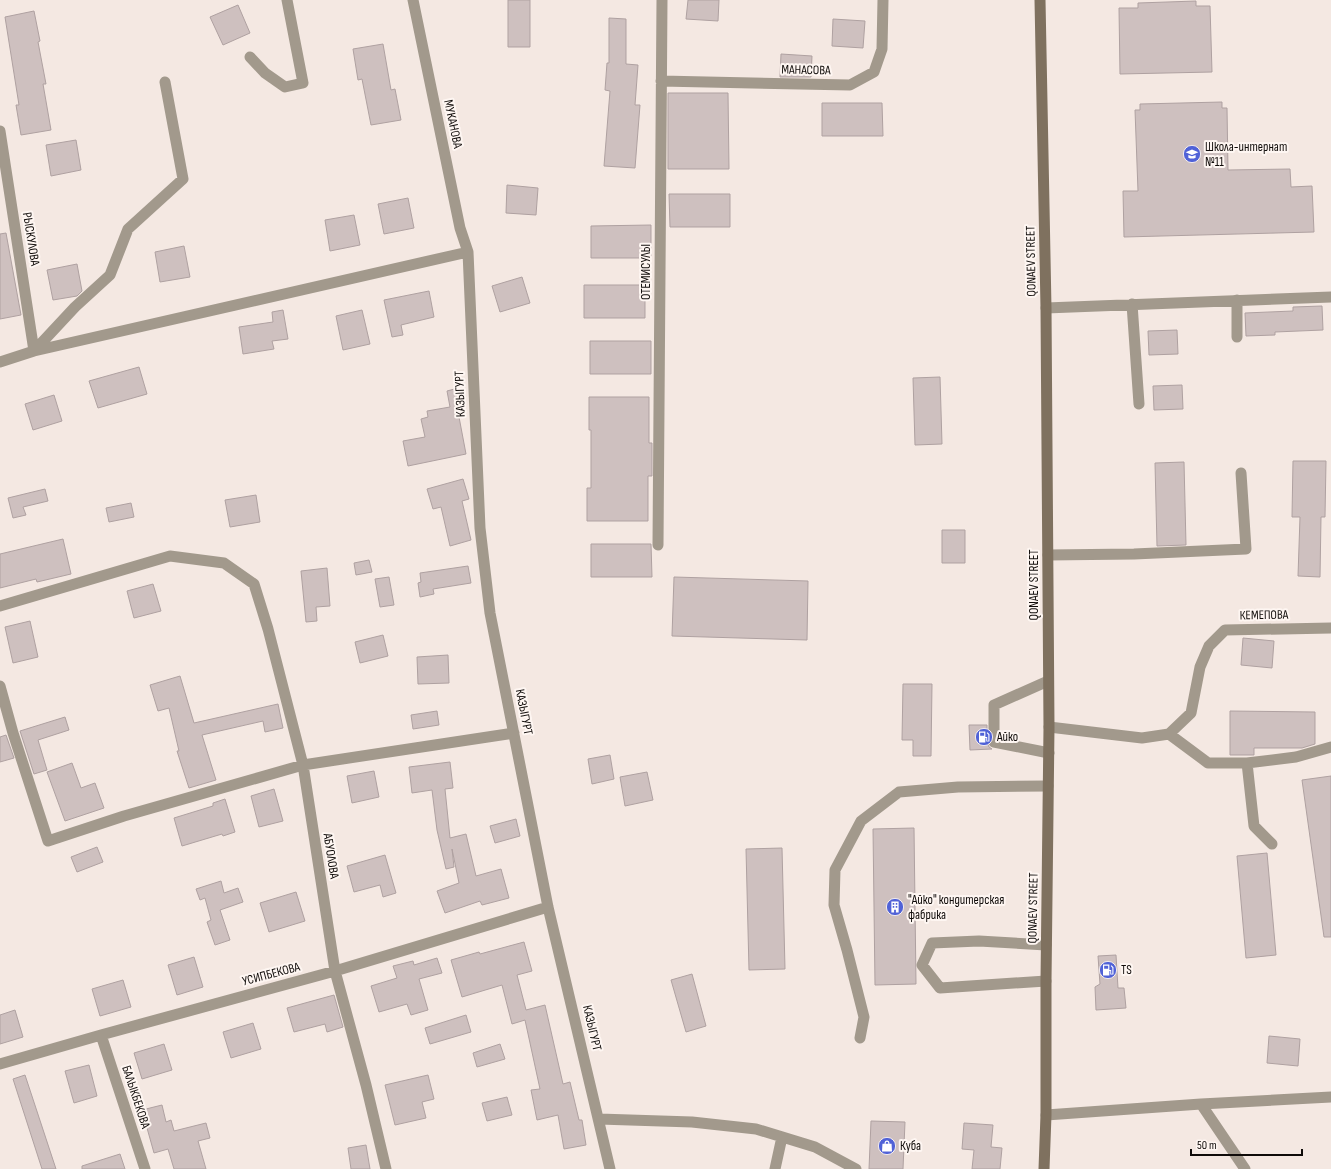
<svg xmlns="http://www.w3.org/2000/svg" width="1331" height="1169" font-family="'Sofia Sans Condensed',sans-serif">
	<style>
		.building { fill: #cec0bf; stroke: #afa1a1 }
		.lines { fill: none; stroke-linecap: round; stroke-linejoin: round }
		.minor { stroke: #a2998c; stroke-width: 11 }
		.secondary { stroke: #7f715f; stroke-width: 11 }
		.labels { text-anchor: middle; dominant-baseline: central; stroke-width: 4; stroke-linejoin: round; paint-order: stroke }
		.street-label { font-size: 13px; fill: #0f0b09; stroke: #fef6f2 }
		.poi-label { font-size: 13px; fill: #0f0b09; stroke: #fef6f2; text-anchor: start }
	</style>
	<rect width="100%" height="100%" fill="#f4e8e2"/>
	<!-- building -->
	<path class="building" d="M 508,0 L 530,0 L 530,47 L 508,47 Z
		M 688,0 L 719,0 L 718,21 L 686,19 Z
		M 1196,1 L 1196,6 L 1210,6 L 1212,72 L 1120,74 L 1119,8 L 1138,8 L 1138,3 Z
		M 238,5 L 250,33 L 223,45 L 210,17 Z
		M 34,11 L 40,41 L 38,42 L 46,84 L 43,84 L 51,130 L 21,135 L 16,105 L 19,105 L 5,17 Z
		M 609,18 L 626,19 L 626,64 L 638,65 L 635,105 L 640,105 L 635,168 L 604,166 L 610,91 L 605,90 L 607,63 L 609,63 Z
		M 833,19 L 865,21 L 863,48 L 832,46 Z
		M 383,44 L 391,90 L 395,89 L 401,120 L 371,125 L 362,79 L 358,80 L 353,49 Z
		M 781,54 L 812,56 L 811,77 L 780,77 Z
		M 668,93 L 728,93 L 729,169 L 668,169 Z
		M 1222,102 L 1222,108 L 1227,108 L 1228,170 L 1290,169 L 1291,187 L 1312,186 L 1314,232 L 1124,237 L 1123,191 L 1138,191 L 1135,110 L 1140,110 L 1140,104 Z
		M 822,103 L 882,103 L 883,136 L 822,136 Z
		M 76,140 L 81,170 L 51,176 L 46,145 Z
		M 507,185 L 538,188 L 536,215 L 506,213 Z
		M 669,194 L 730,194 L 730,227 L 670,227 Z
		M 408,198 L 414,228 L 384,234 L 378,204 Z
		M 354,215 L 360,245 L 330,251 L 325,220 Z
		M 651,225 L 651,258 L 591,258 L 591,226 Z
		M 6,233 L 21,315 L 0,319 L 0,234 Z
		M 184,246 L 190,277 L 160,282 L 155,252 Z
		M 77,264 L 82,291 L 77,296 L 53,300 L 47,270 Z
		M 522,277 L 530,303 L 500,312 L 492,286 Z
		M 584,285 L 645,285 L 645,318 L 584,318 Z
		M 429,291 L 434,317 L 401,325 L 403,335 L 392,337 L 384,300 Z
		M 1322,306 L 1323,330 L 1275,332 L 1275,335 L 1246,336 L 1245,313 L 1293,311 L 1293,307 Z
		M 283,310 L 288,339 L 272,341 L 274,349 L 243,354 L 239,327 L 273,322 L 272,312 Z
		M 362,310 L 370,344 L 343,350 L 336,316 Z
		M 1177,330 L 1178,354 L 1149,355 L 1148,331 Z
		M 590,341 L 651,341 L 651,374 L 590,374 Z
		M 139,367 L 147,394 L 98,408 L 89,381 Z
		M 940,377 L 942,444 L 915,445 L 913,378 Z
		M 1182,385 L 1183,409 L 1154,410 L 1153,386 Z
		M 458,388 L 464,416 L 459,417 L 466,454 L 408,466 L 403,441 L 425,437 L 421,419 L 428,417 L 427,411 L 450,407 L 447,391 Z
		M 54,395 L 62,421 L 33,430 L 25,404 Z
		M 589,397 L 649,397 L 649,443 L 652,443 L 652,476 L 648,476 L 648,521 L 587,521 L 587,488 L 591,488 L 591,430 L 589,430 Z
		M 1293,461 L 1326,461 L 1325,517 L 1321,517 L 1320,577 L 1298,576 L 1300,517 L 1292,517 Z
		M 1184,462 L 1186,545 L 1157,546 L 1155,463 Z
		M 463,479 L 469,499 L 462,501 L 471,540 L 450,546 L 441,507 L 433,509 L 427,489 Z
		M 45,489 L 48,501 L 23,507 L 26,515 L 13,518 L 8,498 Z
		M 256,495 L 260,522 L 230,527 L 225,500 Z
		M 131,503 L 134,517 L 109,522 L 106,508 Z
		M 942,530 L 965,530 L 965,563 L 942,563 Z
		M 63,539 L 71,574 L 37,582 L 36,579 L 0,588 L 0,554 Z
		M 591,544 L 651,544 L 652,577 L 591,577 Z
		M 369,560 L 372,572 L 356,575 L 354,563 Z
		M 468,566 L 471,583 L 433,589 L 434,594 L 420,597 L 418,583 L 421,582 L 420,573 Z
		M 327,568 L 330,606 L 316,607 L 317,621 L 306,622 L 301,571 Z
		M 389,577 L 394,605 L 380,607 L 375,579 Z
		M 674,577 L 808,581 L 807,640 L 672,636 Z
		M 153,584 L 161,611 L 134,618 L 127,591 Z
		M 30,621 L 38,657 L 13,663 L 5,627 Z
		M 383,635 L 388,656 L 360,663 L 355,642 Z
		M 1243,638 L 1274,641 L 1272,668 L 1241,665 Z
		M 448,655 L 449,683 L 418,684 L 417,657 Z
		M 180,676 L 194,723 L 278,704 L 283,728 L 265,732 L 263,721 L 202,735 L 216,780 L 189,788 L 177,751 L 179,751 L 169,708 L 158,711 L 150,685 Z
		M 903,684 L 932,684 L 931,756 L 913,756 L 913,740 L 902,740 Z
		M 437,711 L 439,725 L 413,729 L 411,715 Z
		M 1230,711 L 1315,712 L 1315,744 L 1302,748 L 1254,748 L 1254,755 L 1230,755 Z
		M 65,717 L 69,730 L 38,740 L 47,770 L 34,774 L 20,731 Z
		M 969,725 L 987,725 L 987,742 L 989,747 L 992,749 L 970,750 Z
		M 6,735 L 14,758 L 0,762 L 0,737 Z
		M 610,755 L 614,779 L 592,784 L 588,759 Z
		M 450,762 L 453,788 L 445,789 L 450,838 L 466,834 L 476,876 L 501,869 L 509,898 L 482,905 L 480,901 L 445,913 L 437,891 L 459,883 L 452,849 L 454,867 L 446,869 L 437,830 L 432,790 L 412,793 L 409,767 Z
		M 72,763 L 81,788 L 95,783 L 104,808 L 65,821 L 47,772 Z
		M 374,771 L 379,797 L 352,803 L 347,776 Z
		M 647,772 L 653,800 L 625,806 L 620,777 Z
		M 1331,776 L 1331,937 L 1324,937 L 1302,780 Z
		M 274,789 L 283,821 L 259,827 L 251,796 Z
		M 225,799 L 235,832 L 223,836 L 222,834 L 182,846 L 174,818 L 213,806 L 213,803 Z
		M 516,819 L 520,836 L 495,843 L 490,826 Z
		M 914,828 L 916,984 L 875,985 L 873,829 Z
		M 97,847 L 103,862 L 77,872 L 71,857 Z
		M 782,848 L 785,969 L 749,970 L 746,849 Z
		M 1267,853 L 1276,955 L 1246,958 L 1237,856 Z
		M 385,855 L 396,893 L 383,897 L 380,885 L 354,892 L 347,866 Z
		M 221,881 L 224,893 L 238,888 L 243,902 L 220,910 L 230,940 L 215,945 L 207,922 L 211,920 L 205,898 L 200,900 L 196,889 Z
		M 296,892 L 305,921 L 269,932 L 260,903 Z
		M 524,942 L 532,971 L 517,975 L 526,1010 L 545,1005 L 563,1084 L 570,1082 L 579,1120 L 582,1120 L 586,1145 L 564,1149 L 558,1115 L 537,1120 L 531,1090 L 540,1089 L 525,1020 L 512,1024 L 502,985 L 462,997 L 451,960 L 479,952 L 480,954 Z
		M 1116,955 L 1118,988 L 1124,988 L 1126,1008 L 1096,1010 L 1095,987 L 1100,984 L 1098,956 Z
		M 194,957 L 203,987 L 177,995 L 168,965 Z
		M 437,958 L 442,973 L 419,979 L 428,1010 L 411,1015 L 407,1004 L 379,1012 L 371,986 L 397,978 L 393,966 L 413,961 L 414,965 Z
		M 692,974 L 706,1026 L 686,1032 L 671,980 Z
		M 123,980 L 131,1007 L 100,1016 L 92,989 Z
		M 334,995 L 343,1027 L 327,1032 L 325,1024 L 294,1032 L 287,1008 Z
		M 15,1010 L 23,1037 L 0,1044 L 0,1015 Z
		M 466,1015 L 471,1032 L 430,1044 L 425,1028 Z
		M 253,1023 L 261,1049 L 231,1058 L 223,1032 Z
		M 1269,1036 L 1300,1039 L 1298,1066 L 1267,1063 Z
		M 164,1044 L 172,1070 L 142,1079 L 134,1053 Z
		M 500,1044 L 505,1059 L 477,1067 L 473,1053 Z
		M 89,1065 L 97,1096 L 74,1103 L 65,1071 Z
		M 25,1075 L 56,1169 L 42,1169 L 13,1079 Z
		M 428,1075 L 434,1099 L 422,1102 L 426,1118 L 395,1125 L 385,1085 Z
		M 507,1097 L 512,1115 L 487,1121 L 482,1103 Z
		M 162,1105 L 166,1122 L 171,1120 L 174,1131 L 206,1123 L 210,1138 L 198,1141 L 206,1169 L 174,1169 L 168,1149 L 154,1153 L 142,1110 Z
		M 871,1121 L 905,1122 L 903,1169 L 869,1169 Z
		M 964,1123 L 993,1125 L 991,1147 L 1002,1148 L 1000,1169 L 972,1169 L 974,1150 L 962,1149 Z
		M 366,1145 L 370,1169 L 351,1169 L 348,1148 Z
		M 120,1154 L 125,1169 L 82,1169 L 82,1166 Z"/>
	<g class="lines">
		<!-- minor -->
		<path class="minor" d="M 413,0 L 460,228 L 468,252 L 480,528 L 490,613 L 548,907 L 610,1169
			M 250,57 L 265,73 L 285,87 L 303,83 L 287,0
			M 661,81 L 850,85 L 874,72 L 882,49 L 883,0
			M 0,131 L 34,351
			M 1132,304 L 1139,404
			M 1046,308 L 1331,297
			M 1237,337 L 1237,300
			M 34,351 L 75,307 L 110,275 L 128,229 L 183,179 L 165,82
			M 0,362 L 34,351 L 468,252
			M 658,545 L 662,0
			M 1048,555 L 1134,554 L 1246,549 L 1241,473
			M 0,606 L 170,556 L 224,563 L 254,584 L 268,629 L 303,765 L 335,971 L 366,1085 L 386,1169
			M 1048,681 L 994,705 L 994,742 L 1049,753
			M 0,686 L 13,733 L 48,841 L 124,816 L 303,765 L 514,733
			M 1049,727 L 1142,738 L 1169,734 L 1191,713 L 1200,667 L 1209,646 L 1225,630 L 1331,628
			M 1169,734 L 1208,763 L 1247,763 L 1254,826 L 1272,844
			M 1247,763 L 1296,757 L 1331,747
			M 1046,981 L 940,988 L 922,965 L 932,943 L 979,941 L 1046,945
			M 101,1035 L 145,1169
			M 860,1038 L 864,1017 L 847,950 L 834,905 L 835,870 L 861,821 L 899,792 L 958,787 L 1048,786
			M 0,1064 L 101,1035 L 335,971 L 548,907
			M 1201,1104 L 1245,1169
			M 1046,1115 L 1201,1104 L 1331,1097
			M 599,1119 L 692,1122 L 756,1129 L 815,1147 L 856,1169
			M 775,1169 L 782,1137"/>
		<!-- secondary -->
		<path class="secondary" d="M 1040,0 L 1046,308 L 1049,727 L 1046,981 L 1046,1115 L 1044,1169"/>
	</g>
	<!-- icons -->
	<defs>
		<symbol id="school-disc" viewBox="-11 -11 22 22"><circle r="9.5" fill="#5062d7" stroke="#fef6f2"/><path d="M0-5L7-2L0 1L-7-2ZM-4 1L0 2.5L4 1V4Q0 6-4 4Z" fill="#fff"/></symbol>
		<symbol id="fuel-disc" viewBox="-11 -11 22 22"><circle r="9.5" fill="#5062d7" stroke="#fef6f2"/><path d="M-5.5-6h7V0h2V4h1.3V-2.5L3-4.5l.8-.8L6-3V5H2.5V1h-1V6h-7ZM-4.2-4.7v3.2H.2V-4.7Z" fill="#fff"/></symbol>
		<symbol id="building-disc" viewBox="-11 -11 22 22"><circle r="9.5" fill="#5062d7" stroke="#fef6f2"/><path d="M-4-6H4V6H1V3H-1V6H-4ZM-2.5-4.3h1.7v1.8h-1.7ZM.8-4.3h1.7v1.8H.8ZM-2.5-1h1.7V.8h-1.7ZM.8-1h1.7V.8H.8Z" fill="#fff"/></symbol>
		<symbol id="shop-disc" viewBox="-11 -11 22 22"><circle r="9.5" fill="#5062d7" stroke="#fef6f2"/><path d="M-5-2.5h2.3a2.7 3.5 0 0 1 5.4 0H5L5.5 6h-11ZM-1.5-2.5h3a1.5 2.3 0 0 0-3 0Z" fill="#fff"/></symbol>
	</defs>
	<g fill-rule="evenodd">
		<use href="#school-disc" x="1182" y="144" width="20" height="20"/>
		<use href="#fuel-disc" x="974" y="727" width="20" height="20"/>
		<use href="#building-disc" x="885" y="897" width="20" height="20"/>
		<use href="#fuel-disc" x="1098" y="960" width="20" height="20"/>
		<use href="#shop-disc" x="877" y="1136" width="20" height="20"/>
	</g>
	<g class="labels">
		<!-- street labels -->
		<g class="street-label">
			<text transform="translate(806 70) rotate(1)">МАНАСОВА</text>
			<text transform="translate(453 124) rotate(78)">МУКАНОВА</text>
			<text transform="translate(31 239) rotate(81)">РЫСКУЛОВА</text>
			<text transform="translate(1031 261) rotate(-91)">QONAEV STREET</text>
			<text transform="translate(646 272) rotate(-90)">ОТЕМИСУЛЫ</text>
			<text transform="translate(460 394) rotate(-92)">КАЗЫГУРТ</text>
			<text transform="translate(1034 585) rotate(-90)">QONAEV STREET</text>
			<text transform="translate(1264 615) rotate(-1)">КЕМЕПОВА</text>
			<text transform="translate(524 712) rotate(79)">КАЗЫГУРТ</text>
			<text transform="translate(331 856) rotate(81)">АБУОЛОВА</text>
			<text transform="translate(1033 908) rotate(-89)">QONAEV STREET</text>
			<text transform="translate(271 974) rotate(-15)">УСИПБЕКОВА</text>
			<text transform="translate(592 1028) rotate(77)">КАЗЫГУРТ</text>
			<text transform="translate(136 1097) rotate(72)">БАЛЫКБЕКОВА</text>
		</g>
		<!-- poi labels -->
		<g class="poi-label">
			<text x="1205" y="147">Школа-интернат<tspan x="1205" dy="15">№11</tspan></text>
			<text x="997" y="737">Айко</text>
			<text x="908" y="900">"Айко" кондитерская<tspan x="908" dy="15">фабрика</tspan></text>
			<text x="1121" y="970">TS</text>
			<text x="900" y="1146">Куба</text>
		</g>
	</g>
	<!-- scale -->
	<path d="M1191 1149v6h111v-6" fill="none" stroke="#0f0b09" stroke-width="2"/>
	<text x="1197" y="1149" font-size="12" fill="#0f0b09" stroke="#fef6f2" stroke-width="3" paint-order="stroke">50 m</text>
</svg>
